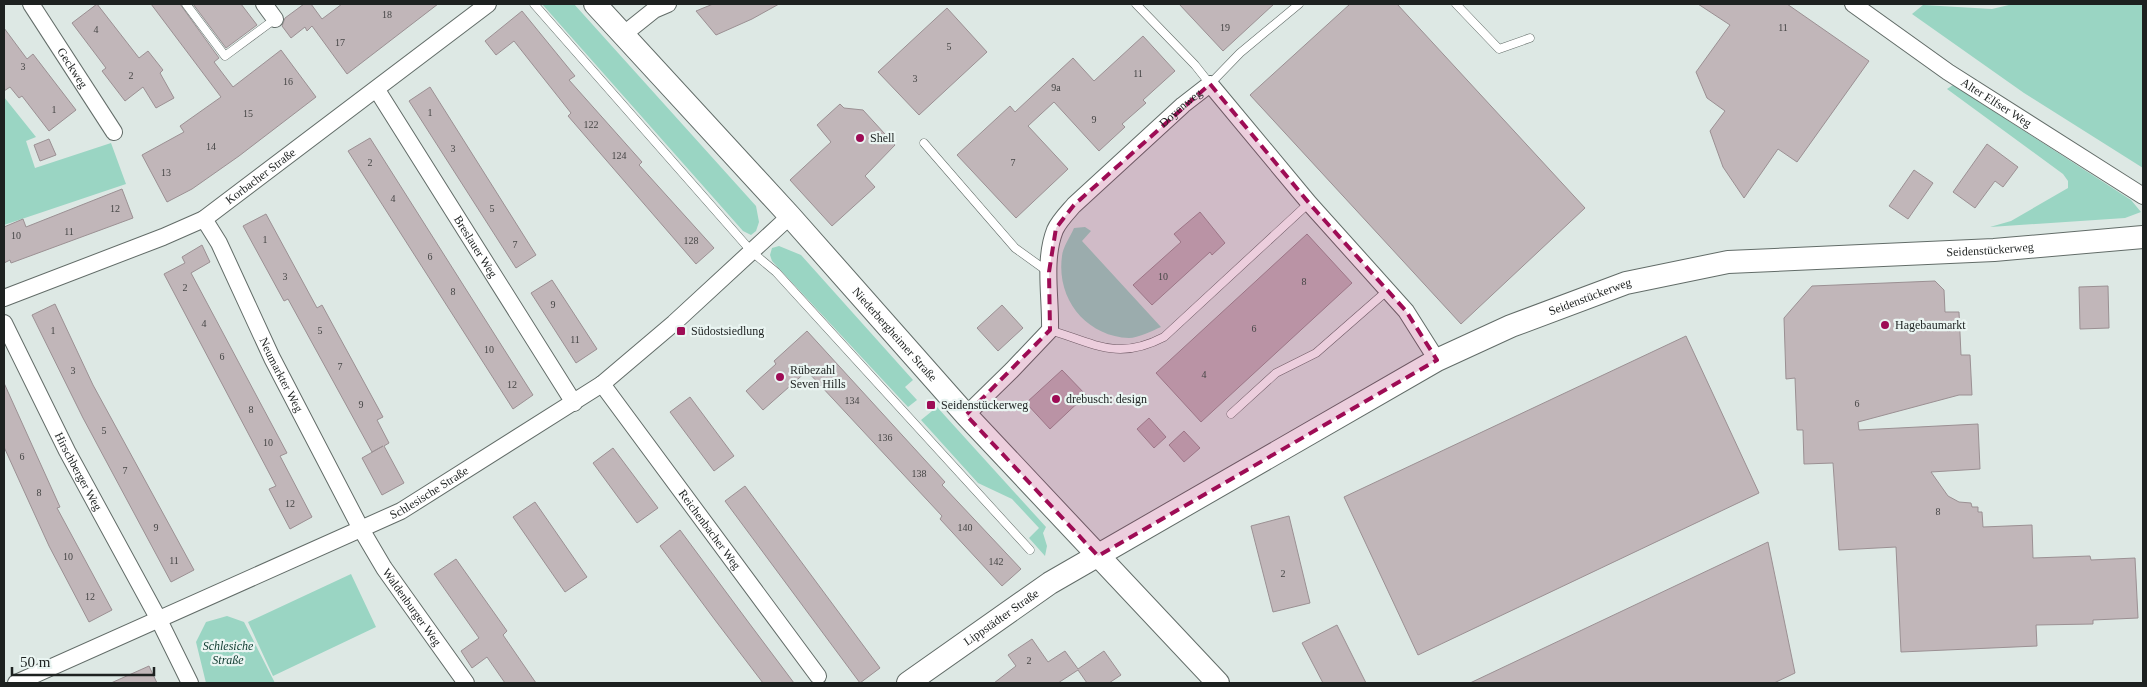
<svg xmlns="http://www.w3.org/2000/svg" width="2147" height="687" font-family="'Times New Roman',serif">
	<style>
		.green { fill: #9ad5c3 }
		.building { fill: #c1b6b9; stroke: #9b9093 }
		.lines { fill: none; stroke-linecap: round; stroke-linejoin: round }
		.lane-casing { stroke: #626c68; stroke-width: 9 }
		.street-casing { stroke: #626c68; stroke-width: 18 }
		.secondary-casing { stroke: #626c68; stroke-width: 24 }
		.lane { stroke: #fff; stroke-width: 8 }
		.street { stroke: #fff; stroke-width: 16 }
		.secondary { stroke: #fff; stroke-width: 22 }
		.marked { fill: #9e0c55; fill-opacity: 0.2; stroke: #9e0c55; stroke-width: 4; stroke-dasharray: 10 6; stroke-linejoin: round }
		.poi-dot { fill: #9e0c55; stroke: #eaf5f2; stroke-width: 2 }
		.labels { text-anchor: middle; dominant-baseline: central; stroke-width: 4.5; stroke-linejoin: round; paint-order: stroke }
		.number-label { font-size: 10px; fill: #464646 }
		.street-label { font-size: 12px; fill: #1d2120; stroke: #eaf5f2 }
		.poi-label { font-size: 12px; fill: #1d2120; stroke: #eaf5f2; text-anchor: start }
		.park-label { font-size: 12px; font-style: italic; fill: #0c392e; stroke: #eaf5f2 }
	</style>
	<rect width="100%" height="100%" fill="#dde8e4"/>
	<!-- green -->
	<path class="green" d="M 542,4 L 574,4 L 756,206 L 759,222 L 756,231 L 751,235 L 743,231 Z
		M 2013,4 L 2143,4 L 2143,168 L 2024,93 L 1912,14 L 1923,5 L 1992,9 Z
		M 1953,85 L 2131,200 L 2141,212 L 2125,218 L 1990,227 L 2011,221 L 2068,188 L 2068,181 L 2063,174 L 1947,89 Z
		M 4,97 L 36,137 L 26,141 L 35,168 L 111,143 L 126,184 L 4,225 Z
		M 1085,227 L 1091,231 L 1082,241 L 1161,327 C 1152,331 1138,338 1129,338 C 1086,336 1056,299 1062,256 C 1063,247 1070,237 1074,228 Z
		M 779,246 L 801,255 L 913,380 L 905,387 L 917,400 L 908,407 L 772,261 L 770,255 L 772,248 Z
		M 937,407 L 1046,527 L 1043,533 L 1047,546 L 1045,556 L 1029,538 L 1039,528 L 1012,499 L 978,483 L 921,420 Z
		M 351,574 L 376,627 L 273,676 L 248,622 Z
		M 227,616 L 244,622 L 275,683 L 206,683 L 196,642 L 206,622 Z"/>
	<!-- building -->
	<path class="building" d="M 97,4 L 139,58 L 148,51 L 163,70 L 160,73 L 174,98 L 156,108 L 143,87 L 125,101 L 102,71 L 106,68 L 72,23 Z
		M 151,4 L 180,4 L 219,58 L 214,62 L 233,87 L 281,50 L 316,97 L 239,156 L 192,189 L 167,202 L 142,155 L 184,132 L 180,126 L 221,97 Z
		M 193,4 L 241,4 L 257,25 L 226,48 Z
		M 304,4 L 311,4 L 322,19 L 342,4 L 438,4 L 347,74 L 312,26 L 307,31 L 305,27 L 291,38 L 282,26 L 285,18 Z
		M 713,4 L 779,4 L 752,19 L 716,35 L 696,11 Z
		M 1179,4 L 1274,4 L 1223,51 Z
		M 1350,4 L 1397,4 L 1585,208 L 1461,324 L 1250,95 Z
		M 1698,4 L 1787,4 L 1869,61 L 1797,162 L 1778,149 L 1744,198 L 1723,167 L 1710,131 L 1725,111 L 1707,98 L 1696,72 L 1730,25 Z
		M 947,8 L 987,52 L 919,115 L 878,72 Z
		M 522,11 L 575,76 L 569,80 L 642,162 L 639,165 L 714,248 L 696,264 L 568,116 L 571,113 L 514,41 L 496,55 L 485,41 Z
		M 4,28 L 27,59 L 33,54 L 76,110 L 49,131 L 22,96 L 19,98 L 10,87 L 4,91 Z
		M 1143,36 L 1175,71 L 1143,100 L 1146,103 L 1122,124 L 1125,127 L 1099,151 L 1054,102 L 1028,126 L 1068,169 L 1016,218 L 957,155 L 1010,106 L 1015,112 L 1073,58 L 1094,81 Z
		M 430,87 L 536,255 L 516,268 L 409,101 Z
		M 840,104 L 844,108 L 863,110 L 895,145 L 865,176 L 875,187 L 832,226 L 790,180 L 831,142 L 817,125 Z
		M 370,138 L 533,395 L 513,409 L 348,151 Z
		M 49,139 L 56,155 L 40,161 L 34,145 Z
		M 1987,144 L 2018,167 L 2003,187 L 1995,181 L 1975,208 L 1953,192 Z
		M 1914,170 L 1933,183 L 1908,219 L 1889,206 Z
		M 122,189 L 133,218 L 11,263 L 10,260 L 4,263 L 4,227 L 23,219 L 26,227 Z
		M 1200,212 L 1225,243 L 1212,255 L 1210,252 L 1152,305 L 1133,285 L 1181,242 L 1174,234 Z
		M 266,214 L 317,308 L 322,305 L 383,417 L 377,420 L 389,443 L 384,446 L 404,483 L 382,495 L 362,458 L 383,446 L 372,452 L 288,299 L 284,301 L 243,226 Z
		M 1307,234 L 1352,283 L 1201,422 L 1156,373 Z
		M 202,245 L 210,262 L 191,273 L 287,453 L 280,456 L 312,517 L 290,529 L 269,489 L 276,486 L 164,274 L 185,263 L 182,257 Z
		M 552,280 L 597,349 L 576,363 L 531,293 Z
		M 1935,281 L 1944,290 L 1945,312 L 1959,312 L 1961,355 L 1970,355 L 1972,395 L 1959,395 L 1858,422 L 1859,430 L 1978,424 L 1980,469 L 1931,472 L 1948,496 L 1959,502 L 1971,503 L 1972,507 L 1978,507 L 1978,512 L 1982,512 L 1983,527 L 2032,525 L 2033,558 L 2090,556 L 2091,560 L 2135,558 L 2138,618 L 2093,620 L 2093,624 L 2036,625 L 2037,646 L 1901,652 L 1896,547 L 1839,550 L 1833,463 L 1804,464 L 1803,430 L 1797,430 L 1795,378 L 1786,379 L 1784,318 L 1812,286 Z
		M 2108,286 L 2109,328 L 2080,329 L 2079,287 Z
		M 55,304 L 93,385 L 194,570 L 171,582 L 83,418 L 32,315 Z
		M 1002,305 L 1023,328 L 998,351 L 977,328 Z
		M 807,331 L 945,482 L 942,485 L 1021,569 L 1002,586 L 940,519 L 942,516 L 807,371 L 763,410 L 746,391 L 776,364 L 774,361 Z
		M 1686,336 L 1759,493 L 1418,655 L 1344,497 Z
		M 1062,370 L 1086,395 L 1050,429 L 1026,403 Z
		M 4,383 L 60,507 L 57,508 L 112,610 L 89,622 L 49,546 L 4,447 Z
		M 690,397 L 734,456 L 714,471 L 670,412 Z
		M 1149,418 L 1166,437 L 1154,448 L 1137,429 Z
		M 1184,431 L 1200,448 L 1184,462 L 1169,445 Z
		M 613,448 L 658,508 L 637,523 L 593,463 Z
		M 745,486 L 880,668 L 860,683 L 725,501 Z
		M 535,502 L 587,577 L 565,592 L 513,517 Z
		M 1289,516 L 1310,603 L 1273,612 L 1251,526 Z
		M 680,530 L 749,623 L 794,683 L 763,683 L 715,620 L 660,546 Z
		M 1768,542 L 1795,673 L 1774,683 L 1470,683 Z
		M 456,559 L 507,631 L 503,635 L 536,683 L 505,683 L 487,657 L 472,668 L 461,651 L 479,638 L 434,574 Z
		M 1337,625 L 1366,683 L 1323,683 L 1302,643 Z
		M 1032,639 L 1048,662 L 1065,651 L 1078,669 L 1104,651 L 1121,675 L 1109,683 L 1087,683 L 1078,670 L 1058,683 L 994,683 L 1016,666 L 1008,655 Z
		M 149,666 L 157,683 L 111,683 Z"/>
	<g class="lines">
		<defs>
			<path id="lane" d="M 186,4 L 225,56 L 275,19
				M 534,4 L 752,252 L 776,272 L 1030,550
				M 1136,4 L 1195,65 L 1210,84 L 1240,53 L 1299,4
				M 1456,4 L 1499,49 L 1530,38
				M 924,143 L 1015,248 L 1047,271
				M 1050,330 C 1095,344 1118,361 1164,337 L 1309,203
				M 1231,414 L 1276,373 L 1316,353 L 1388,290"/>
			<g id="street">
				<path id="s1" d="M 31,4 L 114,132"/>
				<path d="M 264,4 L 275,19"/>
				<path id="s2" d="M 1853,4 L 1948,72 L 2143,196"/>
				<path d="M 624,34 L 654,10 L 668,4"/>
				<path id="s3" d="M 377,90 L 574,403"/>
				<path id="s4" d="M 204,219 L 219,243 L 272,358 L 361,529 L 384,568 L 466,683"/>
				<path id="s5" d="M 4,298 L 163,237 L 204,219 L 488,4"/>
				<path id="s6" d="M 4,323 L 67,451 L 158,618 L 190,683"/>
				<path id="s7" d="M 602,384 L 818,676"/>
				<path id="s8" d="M 966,415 L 1012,370 L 1050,330 C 1051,298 1043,260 1055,230 C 1059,221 1068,212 1074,205 L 1183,105 L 1210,84 L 1309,203 L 1406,311 L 1437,360"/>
				<path id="s9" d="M 16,683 L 401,511 L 602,384 L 674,323 L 790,216"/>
			</g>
			<g id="secondary">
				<path id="s10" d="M 595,4 L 790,216 L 966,415 L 1218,683"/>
				<path id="s11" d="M 908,683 L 1050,583 L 1437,360 L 1511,326 L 1626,283 L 1728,262 L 1994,250 L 2143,237"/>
			</g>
		</defs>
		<!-- lane casing -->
		<use href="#lane" class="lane-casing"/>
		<!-- street casing -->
		<use href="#street" class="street-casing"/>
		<!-- secondary casing -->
		<use href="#secondary" class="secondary-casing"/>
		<!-- lane -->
		<use href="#lane" class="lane"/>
		<!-- street -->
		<use href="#street" class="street"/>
		<!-- secondary -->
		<use href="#secondary" class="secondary"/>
	</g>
	<!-- marked area -->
	<path class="marked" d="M 1210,84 L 1309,203 L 1406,311 L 1437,360 L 1098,556 L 966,415 L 1050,330 L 1049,272 L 1056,228 L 1074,205 Z"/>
	<!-- markers -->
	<g class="poi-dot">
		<circle cx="860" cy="138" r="5"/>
		<circle cx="1885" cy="325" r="5"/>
		<rect x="676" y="326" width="10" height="10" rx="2.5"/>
		<circle cx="780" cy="377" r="5"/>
		<circle cx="1056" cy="399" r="5"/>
		<rect x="926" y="400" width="10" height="10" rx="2.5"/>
	</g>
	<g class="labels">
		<!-- number labels -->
		<g class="number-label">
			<text x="387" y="14">18</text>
			<text x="1225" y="27">19</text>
			<text x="1783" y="27">11</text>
			<text x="96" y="29">4</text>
			<text x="340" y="42">17</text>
			<text x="949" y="46">5</text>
			<text x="23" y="66">3</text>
			<text x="1138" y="73">11</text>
			<text x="131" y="75">2</text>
			<text x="915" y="78">3</text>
			<text x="288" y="81">16</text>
			<text x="1056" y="87">9a</text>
			<text x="54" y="109">1</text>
			<text x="430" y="112">1</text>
			<text x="248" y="113">15</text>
			<text x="1094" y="119">9</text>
			<text x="591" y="124">122</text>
			<text x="211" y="146">14</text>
			<text x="453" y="148">3</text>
			<text x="619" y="155">124</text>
			<text x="370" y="162">2</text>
			<text x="1013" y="162">7</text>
			<text x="166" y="172">13</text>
			<text x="393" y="198">4</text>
			<text x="115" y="208">12</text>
			<text x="492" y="208">5</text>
			<text x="69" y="231">11</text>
			<text x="16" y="235">10</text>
			<text x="265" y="239">1</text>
			<text x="691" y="240">128</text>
			<text x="515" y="244">7</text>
			<text x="430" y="256">6</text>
			<text x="285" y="276">3</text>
			<text x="1163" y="276">10</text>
			<text x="1304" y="281">8</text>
			<text x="185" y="287">2</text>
			<text x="453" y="291">8</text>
			<text x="553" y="304">9</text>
			<text x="204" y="323">4</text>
			<text x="1254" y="328">6</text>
			<text x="53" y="330">1</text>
			<text x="320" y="330">5</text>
			<text x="575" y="339">11</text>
			<text x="489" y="349">10</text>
			<text x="222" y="356">6</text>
			<text x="340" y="366">7</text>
			<text x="73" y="370">3</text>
			<text x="1204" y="374">4</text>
			<text x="512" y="384">12</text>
			<text x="852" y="400">134</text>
			<text x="1857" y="403">6</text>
			<text x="361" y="404">9</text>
			<text x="251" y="409">8</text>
			<text x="104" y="430">5</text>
			<text x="885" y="437">136</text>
			<text x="268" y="442">10</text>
			<text x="22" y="456">6</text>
			<text x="125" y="470">7</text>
			<text x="919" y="473">138</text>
			<text x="39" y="492">8</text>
			<text x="290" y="503">12</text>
			<text x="1938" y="511">8</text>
			<text x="156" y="527">9</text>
			<text x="965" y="527">140</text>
			<text x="68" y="556">10</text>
			<text x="174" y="560">11</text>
			<text x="996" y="561">142</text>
			<text x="1283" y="573">2</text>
			<text x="90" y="596">12</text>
			<text x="1029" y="660">2</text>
		</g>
		<!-- street labels -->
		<g class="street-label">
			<text stroke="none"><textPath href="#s1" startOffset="76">Geckweg</textPath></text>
			<text stroke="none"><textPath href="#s2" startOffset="174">Alter Elfser Weg</textPath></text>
			<text stroke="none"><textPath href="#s8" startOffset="396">Doyenweg</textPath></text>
			<text stroke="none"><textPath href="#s5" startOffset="286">Korbacher Straße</textPath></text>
			<text stroke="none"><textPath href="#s3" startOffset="185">Breslauer Weg</textPath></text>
			<text stroke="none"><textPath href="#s11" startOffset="1191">Seidenstückerweg</textPath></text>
			<text stroke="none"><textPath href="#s11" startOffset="786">Seidenstückerweg</textPath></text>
			<text stroke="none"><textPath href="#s10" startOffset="446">Niederbergheimer Straße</textPath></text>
			<text stroke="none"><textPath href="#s4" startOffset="174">Neumarkter Weg</textPath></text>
			<text stroke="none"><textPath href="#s6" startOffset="166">Hirschberger Weg</textPath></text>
			<text stroke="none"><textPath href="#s9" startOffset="455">Schlesische Straße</textPath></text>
			<text stroke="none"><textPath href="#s7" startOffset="181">Reichenbacher Weg</textPath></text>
			<text stroke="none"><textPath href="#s4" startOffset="441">Waldenburger Weg</textPath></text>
			<text stroke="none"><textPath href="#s11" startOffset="114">Lippstädter Straße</textPath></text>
		</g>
		<!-- poi labels -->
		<g class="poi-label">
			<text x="870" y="138">Shell</text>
			<text x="1895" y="325">Hagebaumarkt</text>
			<text x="691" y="331">Südostsiedlung</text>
			<text x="790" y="370">Rübezahl<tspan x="790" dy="14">Seven Hills</tspan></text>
			<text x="1066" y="399">drebusch: design</text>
			<text x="941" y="405">Seidenstückerweg</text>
		</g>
		<!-- park labels -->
		<g class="park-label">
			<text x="228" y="646">Schlesiche<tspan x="228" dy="14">Straße</tspan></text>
		</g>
	</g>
	<!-- border -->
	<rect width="2147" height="687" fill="none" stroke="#1d2120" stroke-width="10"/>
	<!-- scale -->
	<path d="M12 667v8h142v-8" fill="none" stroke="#1d2120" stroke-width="2.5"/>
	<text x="20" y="667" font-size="15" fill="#1d2120" stroke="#eaf5f2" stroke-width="4" paint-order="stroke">50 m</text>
</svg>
